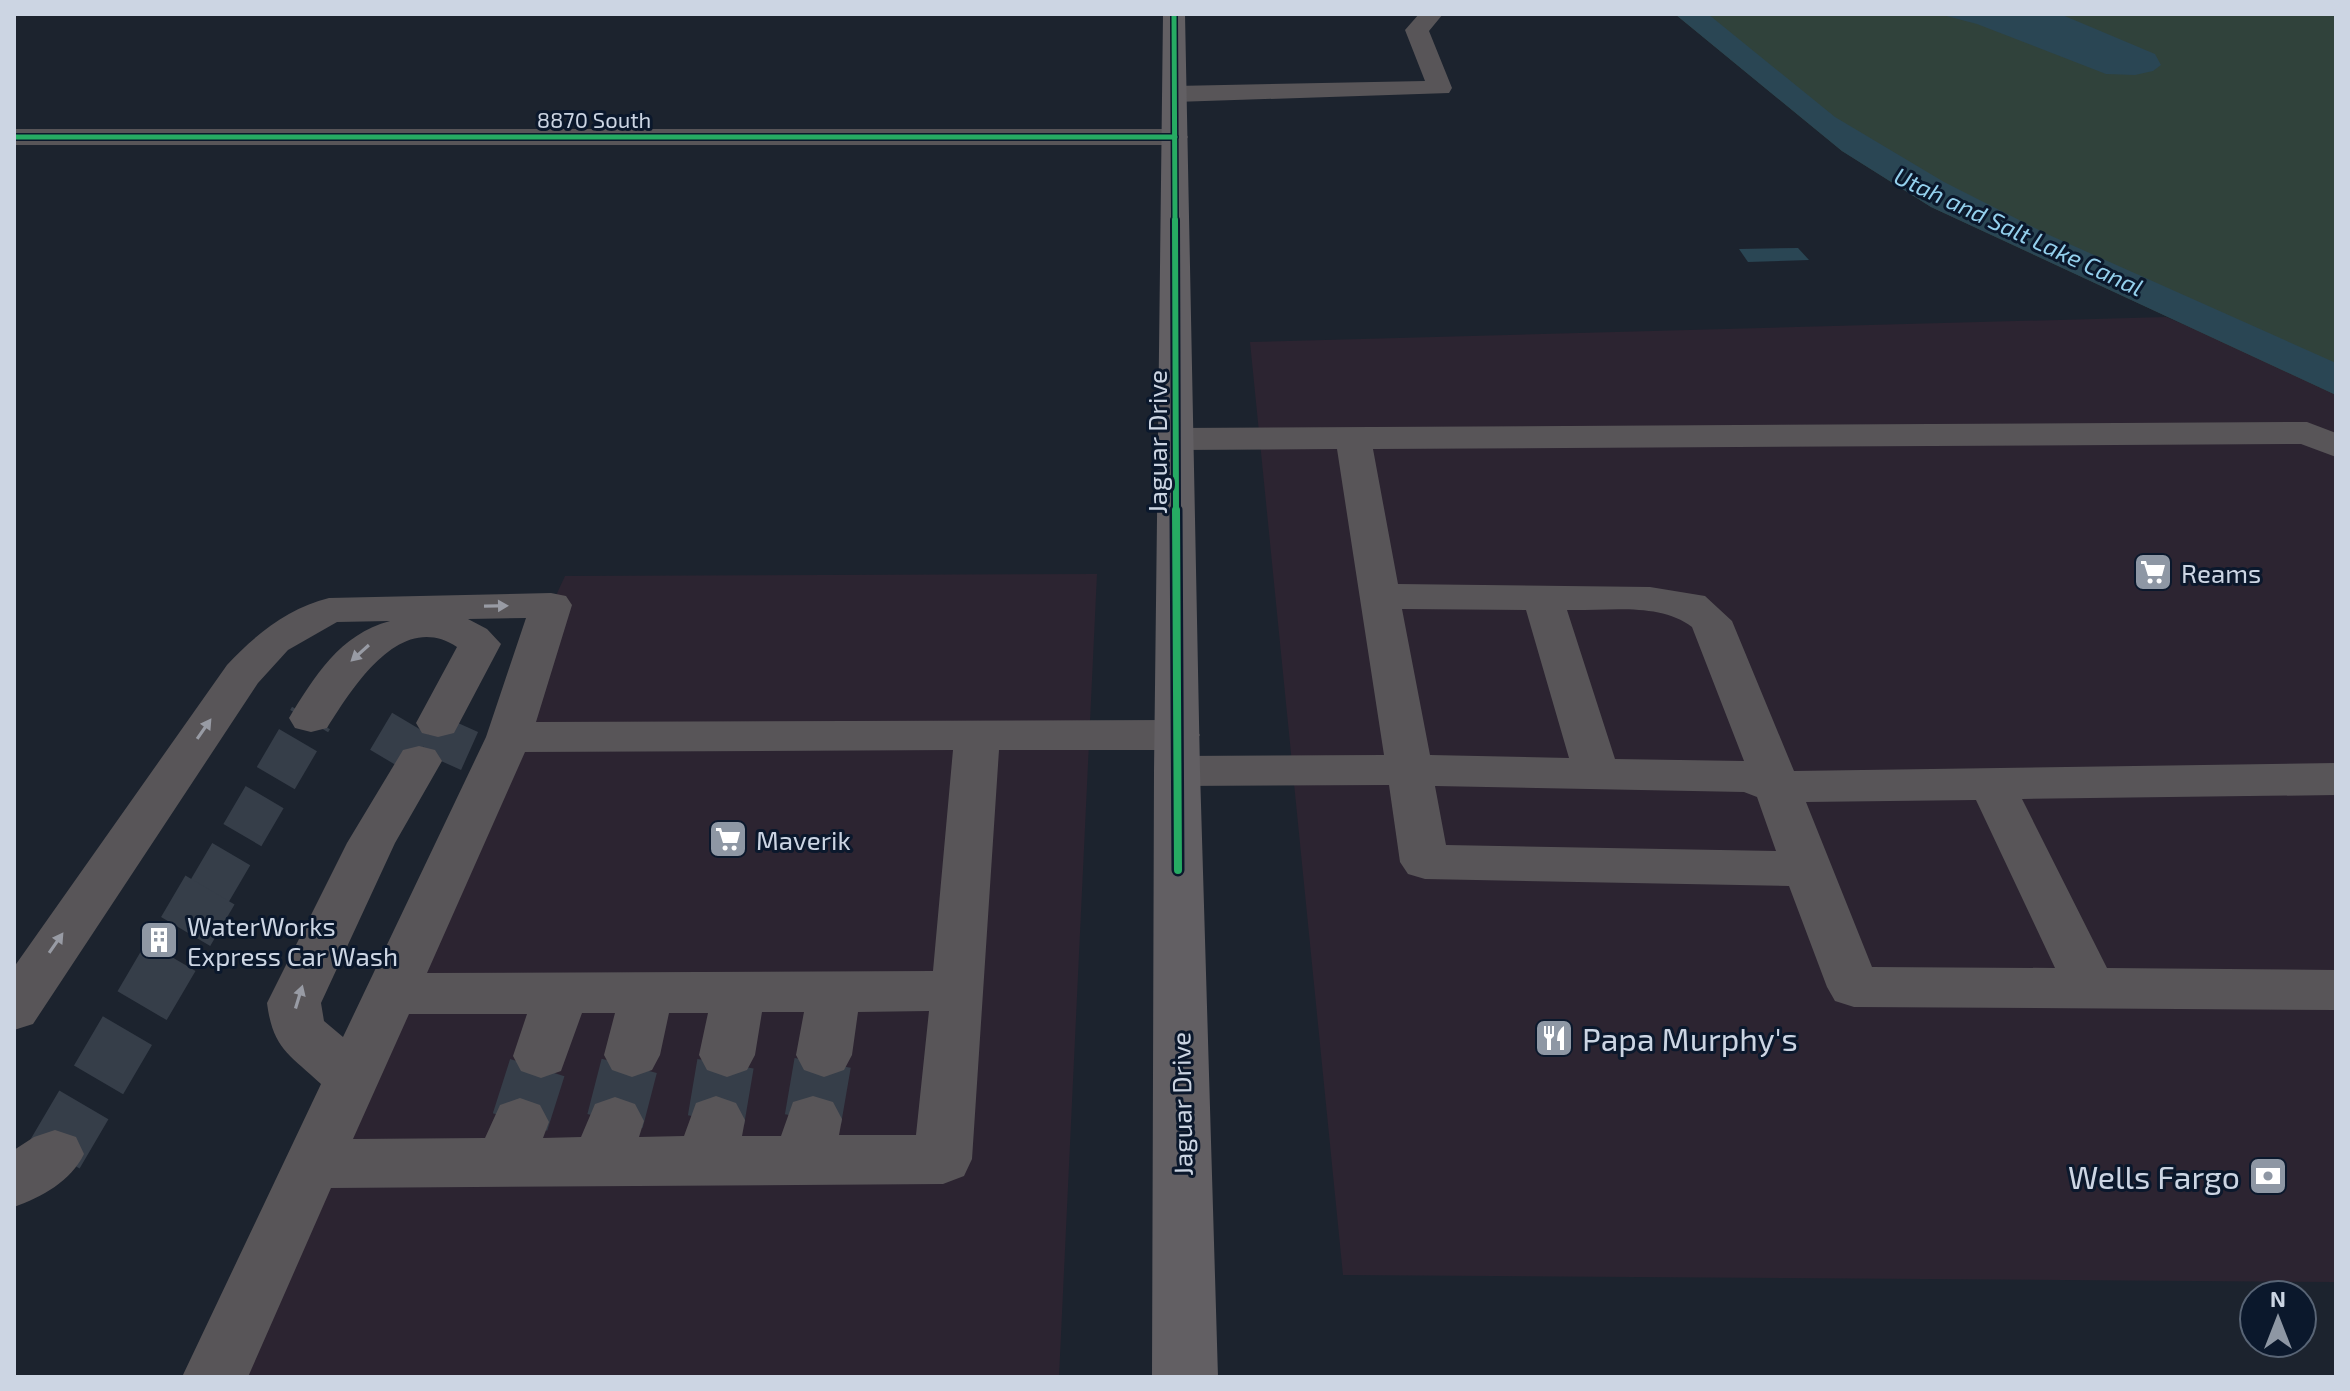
<svg xmlns="http://www.w3.org/2000/svg" width="2350" height="1391" font-family="'Exo 2',sans-serif">
	<style>
		.commercial { fill: #2c2431 }
		.green { fill: #30423b }
		.water { fill: #2a4654 }
		.lines { fill: none; stroke-linecap: round; stroke-linejoin: round }
		.minor-tunnel-far1 { stroke: #363e49; stroke-width: 44; stroke-dasharray: 44 22; stroke-linecap: butt }
		.minor-tunnel { stroke: #363e49; stroke-width: 57; stroke-dasharray: 57 29; stroke-linecap: butt }
		.minor { fill: #585558; fill-rule: evenodd }
		.major { fill: #625f63; fill-rule: evenodd }
		.cycleway-far2-casing { stroke: #0b182c; stroke-width: 8 }
		.cycleway-far1-casing { stroke: #0b182c; stroke-width: 10 }
		.cycleway-casing { stroke: #0b182c; stroke-width: 13 }
		.cycleway-far2 { stroke: #26ab63; stroke-width: 5 }
		.cycleway-far1 { stroke: #26ab63; stroke-width: 6 }
		.cycleway { stroke: #26ab63; stroke-width: 8 }
		.oneway { fill: #989ba4 }
		.labels { text-anchor: middle; dominant-baseline: central; stroke-width: 6; stroke-linejoin: round; paint-order: stroke }
		.far-street-label { font-size: 22px; fill: #ccd5e3; stroke: #0b182c }
		.far-water-label { font-size: 24px; font-style: italic; fill: #94d0ed; stroke: #0b182c }
		.street-label { font-size: 26px; fill: #ccd5e3; stroke: #0b182c }
		.poi-label { font-size: 26px; fill: #ccd5e3; stroke: #0b182c; text-anchor: start }
		.near-poi-label { font-size: 32px; fill: #ccd5e3; stroke: #0b182c; text-anchor: start }
	</style>
	<rect width="100%" height="100%" fill="#1c232e"/>
	<!-- commercial -->
	<path class="commercial" d="M 2166,317 L 2336,387 L 2336,1282 L 1343,1275 L 1250,342 Z
		M 1097,574 L 1059,1377 L 195,1377 L 565,576 Z"/>
	<!-- green -->
	<path class="green" d="M 1675,14 L 2336,14 L 2336,395 L 1931,207 L 1842,151 Z"/>
	<!-- water -->
	<path class="water" d="M 1675,14 L 1708,14 L 1835,117 L 1944,182 L 2047,234 L 2336,363 L 2336,395 L 1931,207 L 1842,151 Z
		M 1939,14 L 2060,14 L 2155,54 L 2161,65 L 2153,71 L 2135,75 L 2106,74 L 1977,24 Z
		M 1798,248 L 1809,260 L 1748,262 L 1739,249 Z"/>
	<g class="lines">
		<!-- minor-tunnel-far1 -->
		<path class="minor-tunnel-far1" d="M 389,761 L 411,724
			M 441,761 L 458,723
			M 209,892 L 311,718"/>
		<!-- minor-tunnel -->
		<path class="minor-tunnel" d="M 813,1119 L 824,1055
			M 716,1120 L 727,1055
			M 615,1121 L 632,1055
			M 520,1122 L 541,1056
			M 55,1154 L 210,890"/>
		<!-- minor -->
		<path class="minor" d="M 1419,14 L 1443,14 L 1429,31 L 1452,88 L 1449,93 L 1175,102 L 1162,94 L 1175,86 L 1425,81 L 1405,30 Z
			M 14,129 L 1175,129 L 1184,131 L 1188,137 L 1184,143 L 1175,145 L 14,145 Z
			M 2307,422 L 2336,433 L 2336,457 L 2301,444 L 1373,449 L 1398,584 L 1650,587 L 1705,596 L 1732,621 L 1794,771 L 2336,763 L 2336,795 L 2022,799 L 2107,968 L 2336,970 L 2336,1010 L 1854,1007 L 1835,1001 L 1827,987 L 1789,886 L 1425,879 L 1408,874 L 1400,862 L 1389,785 L 1177,786 L 1161,782 L 1154,771 L 1161,760 L 1177,756 L 1384,755 L 1337,449 L 1176,450 L 1163,447 L 1158,439 L 1163,431 L 1176,428 ZM 1402,609 L 1526,610 L 1569,758 L 1430,755 ZM 1567,610 C 1607,611 1660,602 1692,627 L 1744,761 L 1615,759 ZM 1435,786 L 1744,792 L 1757,797 L 1776,851 L 1446,845 ZM 1976,800 L 2055,968 L 1872,967 L 1806,802 Z
			M 551,593 L 566,596 L 572,605 L 536,722 L 1177,720 L 1193,725 L 1200,735 L 1193,745 L 1177,750 L 999,750 L 972,1159 L 964,1176 L 943,1184 L 331,1188 L 248,1377 L 182,1377 L 321,1084 C 289,1054 273,1049 267,1003 L 347,843 L 403,750 L 419,746 L 435,750 L 442,761 L 395,843 L 321,1003 L 324,1021 L 343,1037 L 486,737 L 526,618 L 468,619 L 487,629 L 501,644 L 454,733 L 438,737 L 422,733 L 416,723 L 457,647 C 400,609 352,689 327,728 L 311,732 L 295,728 L 289,718 C 314,677 340,634 390,621 L 337,622 L 288,650 L 258,683 L 33,1024 L 14,1030 L 14,967 L 227,665 C 255,635 288,608 329,598 ZM 953,750 L 933,971 L 427,973 L 525,752 ZM 929,1011 L 916,1135 L 839,1135 L 842,1119 L 833,1102 L 813,1096 L 793,1102 L 781,1136 L 742,1136 L 745,1120 L 736,1103 L 716,1096 L 696,1103 L 684,1136 L 639,1137 L 644,1121 L 635,1104 L 615,1097 L 595,1104 L 581,1137 L 543,1138 L 549,1122 L 540,1105 L 520,1098 L 500,1105 L 485,1138 L 353,1139 L 409,1014 L 527,1014 L 513,1056 L 521,1071 L 541,1078 L 561,1071 L 582,1013 L 615,1013 L 604,1055 L 612,1070 L 632,1077 L 652,1070 L 660,1055 L 669,1013 L 708,1013 L 699,1055 L 707,1070 L 727,1077 L 747,1070 L 755,1055 L 762,1012 L 804,1012 L 796,1055 L 804,1070 L 824,1077 L 844,1070 L 852,1055 L 858,1012 Z
			M 55,1130 L 76,1137 L 84,1154 C 71,1181 42,1197 14,1207 L 14,1150 L 34,1137 Z"/>
		<!-- major -->
		<path class="major" d="M 1163,14 L 1185,14 L 1200,771 L 1218,1377 L 1152,1377 L 1154,771 Z"/>
		<defs>
			<path id="cycleway-far2" d="M 1174,14 L 1175,222
				M 14,137 L 1175,137"/>
			<path id="cycleway-far1" d="M 1175,220 L 1176,512"/>
			<path id="cycleway" d="M 1176,510 L 1178,870"/>
		</defs>
		<!-- cycleway-far2 casing -->
		<use href="#cycleway-far2" class="cycleway-far2-casing"/>
		<!-- cycleway-far1 casing -->
		<use href="#cycleway-far1" class="cycleway-far1-casing"/>
		<!-- cycleway casing -->
		<use href="#cycleway" class="cycleway-casing"/>
		<!-- cycleway-far2 -->
		<use href="#cycleway-far2" class="cycleway-far2"/>
		<!-- cycleway-far1 -->
		<use href="#cycleway-far1" class="cycleway-far1"/>
		<!-- cycleway -->
		<use href="#cycleway" class="cycleway"/>
	</g>
	<!-- one-way arrows -->
	<defs><path id="oneway-solid" d="M-6-.8H1V-3.2L6.5 0L1 3.2V.8H-6Z" transform="scale(2)"/></defs>
	<g class="oneway">
		<use href="#oneway-solid" transform="translate(496 606) rotate(-1)"/>
		<use href="#oneway-solid" transform="translate(360 653) rotate(138)"/>
		<use href="#oneway-solid" transform="translate(204 729) rotate(-55)"/>
		<use href="#oneway-solid" transform="translate(56 943) rotate(-55)"/>
		<use href="#oneway-solid" transform="translate(299 997) rotate(-73)"/>
	</g>
	<!-- icons -->
	<defs>
		<symbol id="supermarket-square" viewBox="-11 -11 22 22"><rect x="-9" y="-9" width="18" height="18" rx="4" fill="#8e97a4" stroke="#0b182c"/><path d="M-6-5.5h2.5l.6 2H6L4.5 2H-2.5L-4.4-4H-6ZM-1.5 3.2a1.3 1.3 0 1 0 .1 0ZM3 3.2a1.3 1.3 0 1 0 .1 0Z" fill="#fff"/></symbol>
		<symbol id="building-square" viewBox="-11 -11 22 22"><rect x="-9" y="-9" width="18" height="18" rx="4" fill="#8e97a4" stroke="#0b182c"/><path d="M-4-6H4V6H1V3H-1V6H-4ZM-2.5-4.3h1.7v1.8h-1.7ZM.8-4.3h1.7v1.8H.8ZM-2.5-1h1.7V.8h-1.7ZM.8-1h1.7V.8H.8Z" fill="#fff"/></symbol>
		<symbol id="restaurant-square" viewBox="-11 -11 22 22"><rect x="-9" y="-9" width="18" height="18" rx="4" fill="#8e97a4" stroke="#0b182c"/><path d="M-5-6h1v4h1v-4h1v4h1v-4h1v5L-1.5 .5V6h-2V.5L-5-1ZM5-6V6H3V1.5H1.5Q1.5-4 5-6Z" fill="#fff"/></symbol>
		<symbol id="bank-square" viewBox="-11 -11 22 22"><rect x="-9" y="-9" width="18" height="18" rx="4" fill="#8e97a4" stroke="#0b182c"/><path d="M-6-4H6V4H-6ZM0-2.3a2.3 2.3 0 1 0 0 4.6a2.3 2.3 0 1 0 0-4.6Z" fill="#fff"/></symbol>
	</defs>
	<g fill-rule="evenodd">
		<use href="#supermarket-square" x="2131" y="550" width="44" height="44"/>
		<use href="#supermarket-square" x="706" y="817" width="44" height="44"/>
		<use href="#building-square" x="137" y="918" width="44" height="44"/>
		<use href="#restaurant-square" x="1532" y="1016" width="44" height="44"/>
		<use href="#bank-square" x="2246" y="1154" width="44" height="44"/>
	</g>
	<g class="labels">
		<!-- far-street labels -->
		<g class="far-street-label">
			<text x="594" y="119">8870 South</text>
		</g>
		<!-- far-water labels -->
		<g class="far-water-label">
			<text transform="translate(2019 231) rotate(25)">Utah and Salt Lake Canal</text>
		</g>
		<!-- street labels -->
		<g class="street-label">
			<text transform="translate(1156 442) rotate(-90)">Jaguar Drive</text>
			<text transform="translate(1181 1104) rotate(-91)">Jaguar Drive</text>
		</g>
		<!-- poi labels -->
		<g class="poi-label">
			<text x="2181" y="572">Reams</text>
			<text x="756" y="839">Maverik</text>
			<text x="187" y="925">WaterWorks<tspan x="187" dy="30">Express Car Wash</tspan></text>
		</g>
		<!-- near-poi labels -->
		<g class="near-poi-label">
			<text x="1582" y="1038">Papa Murphy's</text>
			<text x="2240" y="1176" text-anchor="end">Wells Fargo</text>
		</g>
	</g>
	<!-- border -->
	<rect width="2350" height="1391" fill="none" stroke="#ccd5e3" stroke-width="32"/>
	<!-- north arrow -->
	<g transform="translate(2278 1319)"><circle r="38" fill="#0b182c" stroke="#586475" stroke-width="2"/>
	<path d="M0-6L14 30L0 20L-14 30Z" fill="#8e97a4"/>
	<text y="-12" font-size="22" font-weight="bold" text-anchor="middle" fill="#ccd5e3">N</text>
	</g>
</svg>
